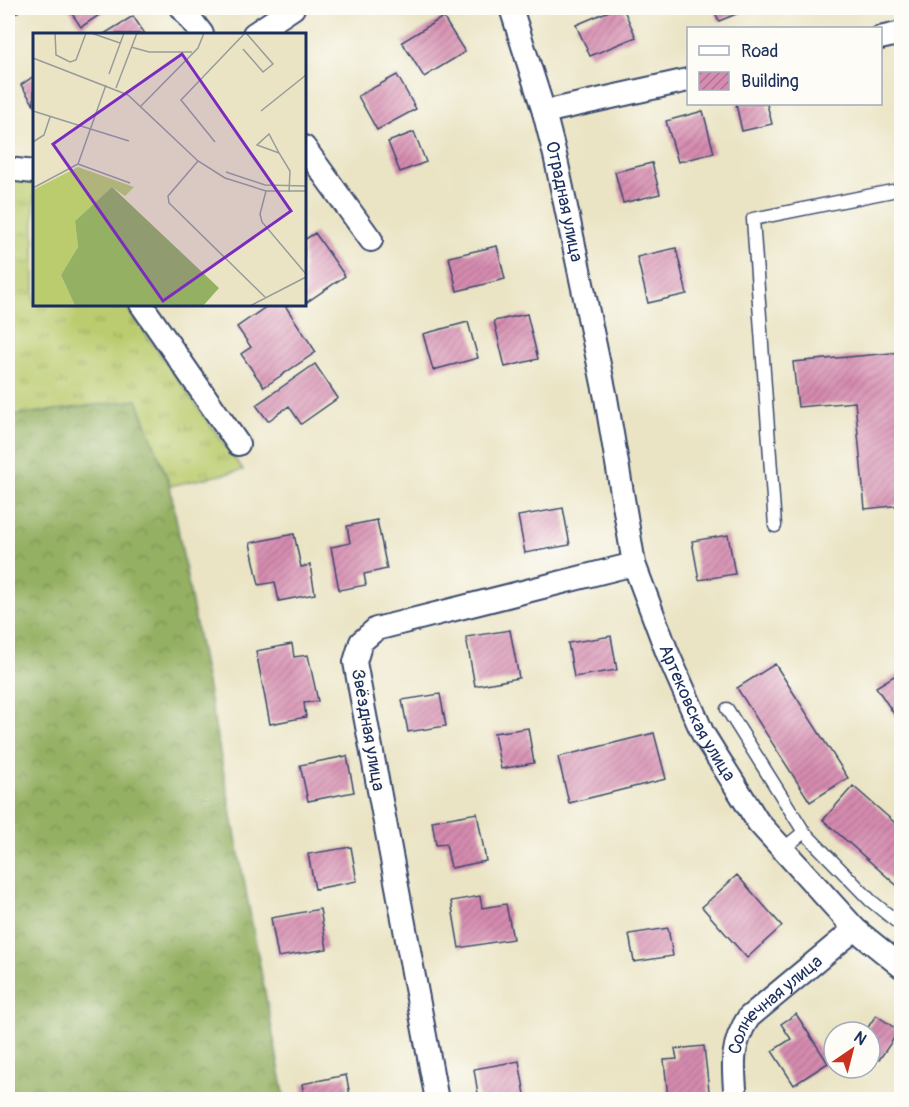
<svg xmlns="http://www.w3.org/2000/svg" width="909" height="1107" font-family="Pangolin,sans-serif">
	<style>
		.grass { fill: url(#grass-tufts); stroke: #6b7e66; stroke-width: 1.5 }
		.forest { fill: url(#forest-crowns); stroke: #587060; stroke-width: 1.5 }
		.building { fill: url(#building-hatch) }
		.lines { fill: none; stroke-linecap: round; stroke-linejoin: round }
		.service-casing { stroke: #3a4a6d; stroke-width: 15 }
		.minor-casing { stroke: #3a4a6d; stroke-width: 26 }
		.service { stroke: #fff; stroke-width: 12 }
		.minor { stroke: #fff; stroke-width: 22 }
		.labels { text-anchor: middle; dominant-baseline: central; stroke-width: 5; stroke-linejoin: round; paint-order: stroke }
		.street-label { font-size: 18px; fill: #1b2f5e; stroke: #fdfcf7 }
		.inset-road { fill: none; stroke: #979c9b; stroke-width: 1.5 }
		.view { fill: #7b2cbf; fill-opacity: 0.15; stroke: #7b2cbf; stroke-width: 3 }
		.inset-edge { fill: none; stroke: #1b2f5e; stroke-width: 3 }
	</style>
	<defs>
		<pattern id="grass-tufts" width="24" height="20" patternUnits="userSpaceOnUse" patternTransform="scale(1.5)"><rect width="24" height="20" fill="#bbcc6f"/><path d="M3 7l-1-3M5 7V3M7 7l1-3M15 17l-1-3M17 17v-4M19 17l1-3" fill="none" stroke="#97a65e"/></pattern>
		<pattern id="forest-crowns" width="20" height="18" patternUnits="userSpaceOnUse" patternTransform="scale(1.5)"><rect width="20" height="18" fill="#94b062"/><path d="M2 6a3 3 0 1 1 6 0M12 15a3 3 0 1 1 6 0" fill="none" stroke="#789054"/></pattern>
		<pattern id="building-hatch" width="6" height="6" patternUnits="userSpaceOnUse" patternTransform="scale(1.5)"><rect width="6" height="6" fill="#d68baf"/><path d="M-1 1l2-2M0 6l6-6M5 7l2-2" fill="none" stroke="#ad7292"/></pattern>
	</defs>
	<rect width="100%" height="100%" fill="#fdfcf7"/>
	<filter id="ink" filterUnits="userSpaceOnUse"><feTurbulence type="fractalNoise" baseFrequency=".0167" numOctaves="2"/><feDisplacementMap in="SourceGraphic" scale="12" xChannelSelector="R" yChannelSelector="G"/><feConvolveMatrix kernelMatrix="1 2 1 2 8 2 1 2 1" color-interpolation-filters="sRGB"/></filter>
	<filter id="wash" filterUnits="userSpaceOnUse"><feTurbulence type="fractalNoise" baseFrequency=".008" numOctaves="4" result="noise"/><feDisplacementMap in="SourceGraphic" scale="24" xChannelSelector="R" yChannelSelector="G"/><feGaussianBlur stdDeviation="1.35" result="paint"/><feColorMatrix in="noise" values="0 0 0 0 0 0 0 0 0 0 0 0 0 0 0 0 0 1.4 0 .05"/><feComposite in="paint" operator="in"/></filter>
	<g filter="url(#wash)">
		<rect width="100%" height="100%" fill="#eae4c4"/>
		<!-- grass -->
		<path class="grass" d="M 8,177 L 23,179 L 34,185 L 34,304 L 125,305 L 243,470 L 170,486 L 137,400 L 8,416 Z"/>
		<!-- forest -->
		<path class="forest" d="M 137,400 L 170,486 L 285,1099 L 8,1099 L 8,416 Z"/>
		<g id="blocks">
			<!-- building -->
			<path class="building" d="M 8,8 L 23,8 L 8,19 Z
				M 68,8 L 110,8 L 81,27 Z
				M 616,8 L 623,8 L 636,37 L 590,56 L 576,25 Z
				M 713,8 L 751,8 L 719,21 Z
				M 133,16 L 145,34 L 104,34 Z
				M 443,17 L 465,52 L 424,77 L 402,42 Z
				M 397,75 L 416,109 L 377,130 L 358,96 Z
				M 34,76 L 34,105 L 21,85 Z
				M 736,104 L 767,104 L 772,124 L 742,131 Z
				M 703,111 L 714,153 L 678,162 L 666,121 Z
				M 414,132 L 426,162 L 400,172 L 388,142 Z
				M 652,163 L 660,194 L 623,203 L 615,172 Z
				M 315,233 L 345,276 L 304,304 L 304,240 Z
				M 497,246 L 505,279 L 457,291 L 449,257 Z
				M 676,248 L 687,294 L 648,303 L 637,257 Z
				M 270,304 L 284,304 L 316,352 L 264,387 L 241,354 L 251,347 L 237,327 Z
				M 527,314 L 538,359 L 505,367 L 494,321 Z
				M 468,322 L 478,358 L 433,370 L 423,334 Z
				M 902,352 L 902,505 L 865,509 L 855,402 L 798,407 L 793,362 Z
				M 315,364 L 338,398 L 301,424 L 289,406 L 268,421 L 256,405 Z
				M 563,508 L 570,545 L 525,553 L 518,516 Z
				M 377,520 L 387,569 L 364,574 L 366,585 L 339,590 L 331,547 L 350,543 L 347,526 Z
				M 294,534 L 301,567 L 310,565 L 315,594 L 279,601 L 275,582 L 259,585 L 250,543 Z
				M 728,535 L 735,574 L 699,580 L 692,541 Z
				M 510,630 L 519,678 L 475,686 L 466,637 Z
				M 611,636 L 617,670 L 574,677 L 568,643 Z
				M 292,644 L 294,657 L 308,655 L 318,701 L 304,703 L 306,717 L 270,724 L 256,651 Z
				M 775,664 L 848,778 L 810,802 L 737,688 Z
				M 902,671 L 902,726 L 876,687 Z
				M 440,694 L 446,726 L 408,732 L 402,700 Z
				M 528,728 L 534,763 L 501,769 L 494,733 Z
				M 654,733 L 666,779 L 569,803 L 558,757 Z
				M 347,756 L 354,792 L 308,801 L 300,765 Z
				M 853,786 L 902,829 L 902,890 L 823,820 Z
				M 477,813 L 486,861 L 451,868 L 446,844 L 436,845 L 432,821 Z
				M 351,847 L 357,881 L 315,889 L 308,854 Z
				M 737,875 L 782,926 L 747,958 L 702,907 Z
				M 480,896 L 482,908 L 506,904 L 513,939 L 459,948 L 451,901 Z
				M 320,909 L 327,949 L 278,957 L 271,918 Z
				M 668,928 L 673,956 L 634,962 L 629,934 Z
				M 796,1014 L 828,1063 L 794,1085 L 772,1051 L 791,1039 L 781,1024 Z
				M 876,1015 L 899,1031 L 879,1060 L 870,1054 L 870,1032 L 865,1032 Z
				M 704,1046 L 710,1100 L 668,1098 L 664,1060 L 677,1059 L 675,1049 Z
				M 519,1061 L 526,1100 L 479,1100 L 474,1069 Z
				M 346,1075 L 351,1100 L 305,1100 L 302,1084 Z"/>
		</g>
	</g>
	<g filter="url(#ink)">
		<use href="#blocks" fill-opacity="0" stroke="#3a4a6d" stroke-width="1.5"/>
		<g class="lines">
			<defs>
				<path id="service" d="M 775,526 L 753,219 L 902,189
					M 727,709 L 804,832 L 870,900 L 902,926
					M 783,849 L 804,832"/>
				<g id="minor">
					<path d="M 182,8 L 202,34"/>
					<path id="s1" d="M 511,8 L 544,112 L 555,155 L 606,398 L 634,564 L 667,652 L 703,734 L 758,822 L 855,929 L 902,967"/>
					<path d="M 254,34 L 293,8"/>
					<path d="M 880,38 L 902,33"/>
					<path d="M 544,112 L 688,80"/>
					<path d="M 304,147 L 371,240"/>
					<path d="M 8,169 L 34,172"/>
					<path d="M 141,304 L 238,444"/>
					<path d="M 437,1100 L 355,662 L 361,642 L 376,629 L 634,564"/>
					<path id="s2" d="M 736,1100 C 733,1067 730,1045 749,1017 L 855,929"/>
				</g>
			</defs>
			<!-- service casing -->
			<use href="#service" class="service-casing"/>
			<!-- minor casing -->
			<use href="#minor" class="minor-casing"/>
			<!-- service -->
			<use href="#service" class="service"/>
			<!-- minor -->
			<use href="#minor" class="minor"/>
		</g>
	</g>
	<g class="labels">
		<!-- street labels -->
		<g class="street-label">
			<text stroke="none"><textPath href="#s1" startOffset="201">Отрадная улица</textPath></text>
			<text stroke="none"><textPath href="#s1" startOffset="732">Артековская улица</textPath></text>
			<text transform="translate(368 730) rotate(80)">Звёздная улица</text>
			<text stroke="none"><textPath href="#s2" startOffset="112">Солнечная улица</textPath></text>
		</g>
	</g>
	<!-- overview -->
	<g transform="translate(33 33)">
		<rect width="273" height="273" fill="#eae4c4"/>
		<path d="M 45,134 L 101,154 L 92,163 L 79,154 L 42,188 L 45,214 L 28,242 L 42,273 L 0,273 L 0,157 Z" fill="#bbcc6f"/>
		<path d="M 79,154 L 186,255 L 170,273 L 42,273 L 28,242 L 45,214 L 42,188 Z" fill="#94b062"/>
		<path class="inset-road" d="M 22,0 L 23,22 L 37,29 L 43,27 L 53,0M 58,0 L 87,10M 98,14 L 116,19 L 159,19M 210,16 L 230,39 L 240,31 L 213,0M 0,25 L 95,62 L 165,128 L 192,145 L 233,158 L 273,158M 76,41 L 91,0M 83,55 L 104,0M 108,73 L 165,15 L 171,0M 0,78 L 96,108M 228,78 L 273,42M 0,109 L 11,102 L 17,84M 182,109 L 148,67 L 212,0M 246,120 L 224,112 L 236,101 L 246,120 L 257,138 L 256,159M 165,128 L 135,163 L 136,170 L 233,265M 45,131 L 97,150M 193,139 L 232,152 L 273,153M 0,155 L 45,131 L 73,52M 233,158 L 227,181 L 229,189 L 273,241M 217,273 L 273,244"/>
		<path class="view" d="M 149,21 L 258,178 L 130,268 L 20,111 Z"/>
		<rect width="273" height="273" class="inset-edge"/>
	</g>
	<!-- margin -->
	<rect width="909" height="1107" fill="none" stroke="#fdfcf7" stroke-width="30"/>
	<!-- legend -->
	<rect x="687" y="27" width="195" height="78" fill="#fdfcf7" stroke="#a3aaba" stroke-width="1.5"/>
	<rect x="699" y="46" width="30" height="9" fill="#ffffff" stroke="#a3aaba" stroke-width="1.5"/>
	<text x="741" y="57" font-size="18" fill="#1b2f5e">Road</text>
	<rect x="699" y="72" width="30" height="18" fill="url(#building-hatch)" stroke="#a3aaba" stroke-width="1.5"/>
	<text x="741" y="87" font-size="18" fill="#1b2f5e">Building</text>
	<!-- north arrow -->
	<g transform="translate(852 1050) rotate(35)"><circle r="28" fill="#fdfcf7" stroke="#a3aaba" stroke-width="1.5"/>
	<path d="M0-4.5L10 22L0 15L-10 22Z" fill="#c8321e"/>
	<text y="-9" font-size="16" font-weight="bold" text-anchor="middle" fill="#1b2f5e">N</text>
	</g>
</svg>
